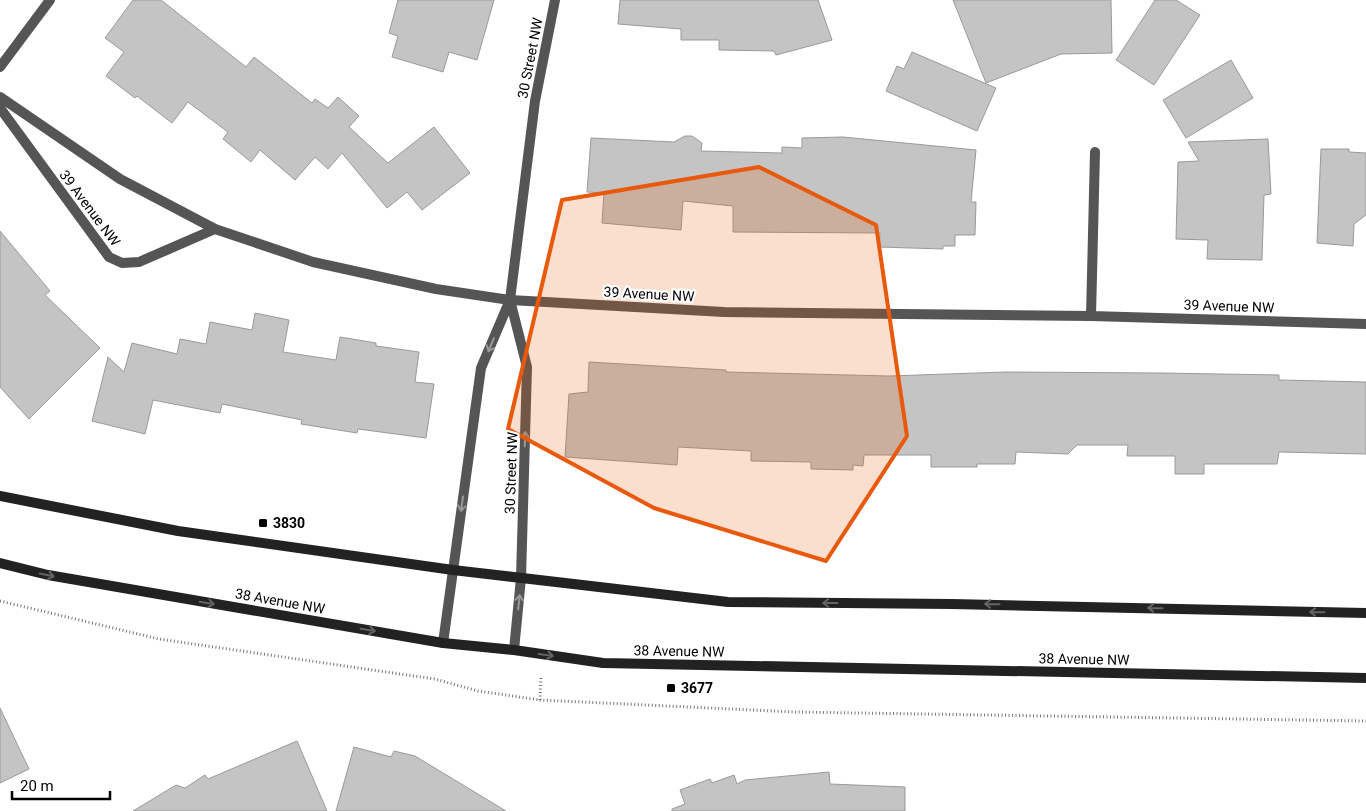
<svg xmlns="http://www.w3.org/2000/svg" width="1366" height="811" font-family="Roboto,sans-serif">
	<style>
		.building { fill: #c4c4c4; stroke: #999 }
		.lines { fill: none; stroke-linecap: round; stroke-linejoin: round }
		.path { stroke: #777; stroke-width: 3; stroke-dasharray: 1 2.5; stroke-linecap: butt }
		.minor { stroke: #555; stroke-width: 10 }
		.tertiary { stroke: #555; stroke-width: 10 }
		.secondary { stroke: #222; stroke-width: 10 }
		.oneway { stroke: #999 }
		.oneway2 { stroke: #646464 }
		.marked { fill: #e8590c; fill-opacity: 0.2; stroke: #e8590c; stroke-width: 4; stroke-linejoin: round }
		.poi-dot { fill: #000; stroke: #fff; stroke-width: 2 }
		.labels { text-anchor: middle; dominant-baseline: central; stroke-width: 4.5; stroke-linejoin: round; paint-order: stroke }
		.street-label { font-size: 14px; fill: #000; stroke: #fff }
		.poi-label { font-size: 14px; font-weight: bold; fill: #000; stroke: #fff; text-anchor: start }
	</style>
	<rect width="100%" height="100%" fill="#fff"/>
	<!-- building -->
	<path class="building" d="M 133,0 L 161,0 L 246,67 L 254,57 L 312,103 L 315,99 L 328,108 L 338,97 L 359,116 L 349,127 L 388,163 L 434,127 L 470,173 L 422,210 L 407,192 L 387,208 L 342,153 L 328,169 L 315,157 L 295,180 L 260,150 L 251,162 L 223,139 L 228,132 L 188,102 L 172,123 L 137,96 L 135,98 L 106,76 L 124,52 L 105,38 Z
		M 398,0 L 494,0 L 477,60 L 449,52 L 443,72 L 392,57 L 398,36 L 389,33 Z
		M 620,0 L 818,0 L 832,40 L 776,55 L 774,51 L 719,50 L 719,40 L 681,40 L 681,29 L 618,24 Z
		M 953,0 L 1111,0 L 1112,53 L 1061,54 L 986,83 Z
		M 1155,0 L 1176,0 L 1200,15 L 1154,85 L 1116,60 Z
		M 912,52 L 996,88 L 977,131 L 886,91 L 897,66 L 904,69 Z
		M 1231,60 L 1253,98 L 1186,138 L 1163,100 Z
		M 685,136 L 692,136 L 702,143 L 701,151 L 782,153 L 782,147 L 802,148 L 802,138 L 843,137 L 976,150 L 971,202 L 976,202 L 975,235 L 955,235 L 955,246 L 943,246 L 943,249 L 879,247 L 880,233 L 733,232 L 733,206 L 683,201 L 681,230 L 602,223 L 604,193 L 587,192 L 591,138 L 674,142 Z
		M 1268,139 L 1271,194 L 1264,195 L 1262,260 L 1207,259 L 1208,240 L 1176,239 L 1178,162 L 1199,161 L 1188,142 Z
		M 1321,149 L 1349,149 L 1349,152 L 1366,153 L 1366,215 L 1354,224 L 1353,246 L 1317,243 Z
		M 0,231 L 50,291 L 45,295 L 100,348 L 29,419 L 0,387 Z
		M 255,313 L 289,320 L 283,352 L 336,360 L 340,337 L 376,343 L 376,346 L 419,352 L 415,382 L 434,384 L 426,438 L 358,429 L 357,433 L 301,424 L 302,420 L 222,404 L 220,413 L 153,400 L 145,434 L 92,421 L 108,357 L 124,372 L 132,343 L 177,354 L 180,339 L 206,344 L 210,322 L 252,330 Z
		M 589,362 L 726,370 L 726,372 L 889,376 L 1006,372 L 1161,373 L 1279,375 L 1279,380 L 1366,382 L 1366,454 L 1279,452 L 1277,464 L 1204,464 L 1204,474 L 1175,474 L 1175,456 L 1127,456 L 1128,445 L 1077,445 L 1068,454 L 1016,452 L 1015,464 L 977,464 L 977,467 L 931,467 L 931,455 L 864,455 L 863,466 L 853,465 L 853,470 L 811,469 L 811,462 L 751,461 L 751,451 L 678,447 L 677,465 L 565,457 L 569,394 L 588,392 Z
		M 0,708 L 29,769 L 0,783 Z
		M 297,741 L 327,811 L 133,811 L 176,785 L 185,788 L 205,775 L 208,779 Z
		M 354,747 L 391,757 L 394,751 L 415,756 L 506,811 L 336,811 Z
		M 829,772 L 830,784 L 905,787 L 905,811 L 672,811 L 672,809 L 685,804 L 680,790 L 710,779 L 712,783 L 734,775 L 737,784 L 745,780 Z"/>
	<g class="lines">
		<!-- path -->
		<path class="path" d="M 0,601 L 159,639 L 435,679 L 478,691 L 540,700 L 795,712 L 1366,721
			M 540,700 L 541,676"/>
		<!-- minor -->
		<path class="minor" d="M 0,67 L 50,0
			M 0,97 L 120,179 L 215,229 L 313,262 L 436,289 L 510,300 L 724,312 L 1091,316 L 1366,324
			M 0,108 L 109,257 L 122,263 L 139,262 L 215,229
			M 1091,316 L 1095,152"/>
		<!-- tertiary -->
		<path class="tertiary" d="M 510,300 L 527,367 L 521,578 L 514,650
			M 443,643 L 481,368 L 510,300 L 535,101 L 555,0"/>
		<!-- secondary -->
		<path class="secondary" d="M 0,496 L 178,531 L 453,570 L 728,602 L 952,604 L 1366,613
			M 0,563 L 48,575 L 443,643 L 514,650 L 603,663 L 1366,678"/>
	</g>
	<!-- one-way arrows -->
	<defs><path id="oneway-shaft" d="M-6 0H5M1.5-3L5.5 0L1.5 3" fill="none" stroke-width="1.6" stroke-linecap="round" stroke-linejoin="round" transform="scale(1.25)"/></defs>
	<g class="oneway">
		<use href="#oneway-shaft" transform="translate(491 345) rotate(113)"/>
		<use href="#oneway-shaft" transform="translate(525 439) rotate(-88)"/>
		<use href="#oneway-shaft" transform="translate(462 504) rotate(98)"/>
		<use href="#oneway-shaft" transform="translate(519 602) rotate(-84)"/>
	</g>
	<g class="oneway2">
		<use href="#oneway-shaft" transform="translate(47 575) rotate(12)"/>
		<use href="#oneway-shaft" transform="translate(207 603) rotate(10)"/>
		<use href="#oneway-shaft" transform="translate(830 603) rotate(-180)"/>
		<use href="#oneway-shaft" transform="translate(992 604) rotate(-179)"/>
		<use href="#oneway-shaft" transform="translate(1155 608) rotate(-179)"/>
		<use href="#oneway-shaft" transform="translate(1317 612) rotate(-179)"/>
		<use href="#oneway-shaft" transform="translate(368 630) rotate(10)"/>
		<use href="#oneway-shaft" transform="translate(546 655) rotate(8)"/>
	</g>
	<!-- marked area -->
	<path class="marked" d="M 759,167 L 876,225 L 907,436 L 826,561 L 654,508 L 508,429 L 562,200 Z"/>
	<!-- markers -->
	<g class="poi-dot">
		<rect x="258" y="518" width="10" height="10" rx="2.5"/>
		<rect x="666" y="683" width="10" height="10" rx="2.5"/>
	</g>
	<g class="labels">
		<!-- street labels -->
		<g class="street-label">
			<text transform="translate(530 58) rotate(-79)">30 Street NW</text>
			<text transform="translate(90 208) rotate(53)">39 Avenue NW</text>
			<text transform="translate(649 294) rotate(3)">39 Avenue NW</text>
			<text transform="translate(1229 306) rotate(2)">39 Avenue NW</text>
			<text transform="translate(511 473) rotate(-88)">30 Street NW</text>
			<text transform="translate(280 601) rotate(10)">38 Avenue NW</text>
			<text transform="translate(679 651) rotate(1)">38 Avenue NW</text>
			<text transform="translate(1084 659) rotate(1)">38 Avenue NW</text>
		</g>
		<!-- poi labels -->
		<g class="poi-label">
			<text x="273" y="523">3830</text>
			<text x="681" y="688">3677</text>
		</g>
	</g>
	<!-- scale -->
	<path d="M12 791v8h98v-8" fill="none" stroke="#000000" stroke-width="2.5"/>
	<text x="20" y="791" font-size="15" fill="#000000" stroke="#ffffff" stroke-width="4" paint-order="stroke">20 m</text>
</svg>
